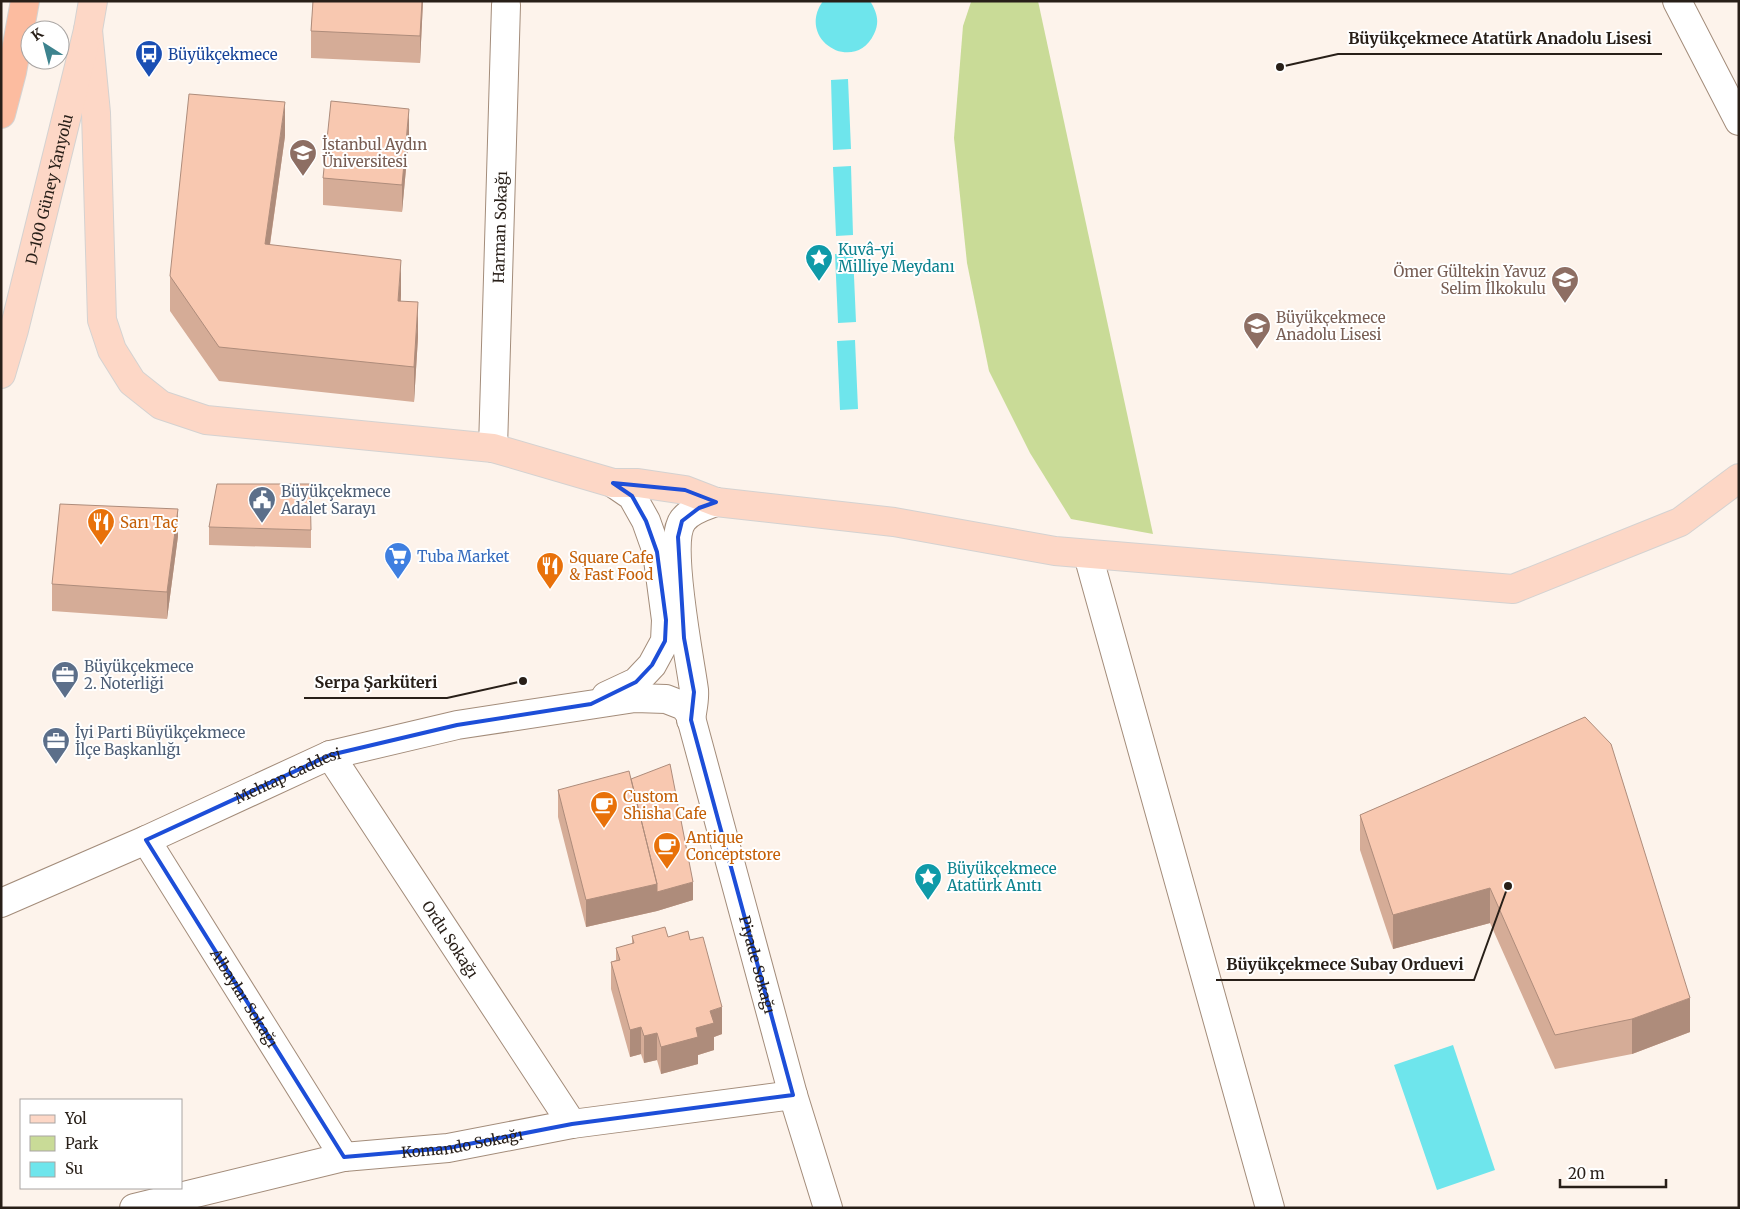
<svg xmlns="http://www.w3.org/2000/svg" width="1740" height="1209" font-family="Merriweather,serif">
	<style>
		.green { fill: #c9db97 }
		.water { fill: #6ee5ec }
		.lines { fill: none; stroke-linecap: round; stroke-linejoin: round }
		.minor-casing { stroke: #a38c7a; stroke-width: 30 }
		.major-casing { stroke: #d4d2d1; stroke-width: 30 }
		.highway-casing { stroke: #d4d2d1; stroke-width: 30 }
		.minor { stroke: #fff; stroke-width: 28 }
		.major { stroke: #fdd7c6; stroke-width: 28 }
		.highway { stroke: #fcbca0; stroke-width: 28 }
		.wall { fill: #d5ac97 }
		.shaded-wall { fill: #ae8c7b }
		.building { fill: #f8c8b0; stroke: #ae8c7b }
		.marked { fill: none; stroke: #1d4ed8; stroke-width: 4; stroke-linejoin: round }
		.labels { text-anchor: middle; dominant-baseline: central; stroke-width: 4; stroke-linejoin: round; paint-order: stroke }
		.transit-label { font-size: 15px; fill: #164399; stroke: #fff; text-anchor: start }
		.education-label { font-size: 15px; fill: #785e54; stroke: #fff; text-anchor: start }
		.street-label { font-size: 15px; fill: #281f18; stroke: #fff }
		.culture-label { font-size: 15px; fill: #0d838f; stroke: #fff; text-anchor: start }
		.service-label { font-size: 15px; fill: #4e5e75; stroke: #fff; text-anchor: start }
		.food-label { font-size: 15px; fill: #c56008; stroke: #fff; text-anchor: start }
		.shop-label { font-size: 15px; fill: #366cbe; stroke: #fff; text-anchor: start }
		.leader { fill: none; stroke: #281f18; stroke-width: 2 }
		.callout-dot { fill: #281f18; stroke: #fff; stroke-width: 2 }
		.callout-label { font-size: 16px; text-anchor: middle; font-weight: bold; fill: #281f18; stroke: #fff; stroke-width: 4; stroke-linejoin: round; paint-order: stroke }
	</style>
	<rect width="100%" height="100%" fill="#fdf3eb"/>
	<!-- green -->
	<path class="green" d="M 982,1 L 1038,1 L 1153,534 L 1071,519 L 1030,453 L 989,371 L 967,263 L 954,138 L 963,26 L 971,2 Z"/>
	<!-- water -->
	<path class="water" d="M 823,1 L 870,1 C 877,12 880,22 874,34 C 855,75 795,40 823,1 Z
		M 848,79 L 851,149 L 833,150 L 831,80 Z
		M 851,166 L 853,235 L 836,236 L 833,167 Z
		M 853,253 L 856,322 L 838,323 L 835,254 Z
		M 855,340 L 858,409 L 840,410 L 837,341 Z
		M 1453,1045 L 1495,1170 L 1437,1190 L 1394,1065 Z"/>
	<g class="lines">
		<defs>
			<g id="minor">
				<path d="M 1677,1 L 1739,121"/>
				<path id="s1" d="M 493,448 L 506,5"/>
				<path d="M 1088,555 L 1270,1208"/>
				<path d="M 606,696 L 636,682 L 652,665 L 665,641 L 666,620 L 657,552 L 646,521 L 632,496 L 613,483"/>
				<path d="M 691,720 C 692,711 695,700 694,690 C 690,659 666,542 683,520 C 691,510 705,506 716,502"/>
				<path id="s2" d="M 330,755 L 572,1124"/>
				<path id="s3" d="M 146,840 L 344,1157"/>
				<path id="s4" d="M 1,903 L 146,840 L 330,755 L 457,725 L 635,698 L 666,699 L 684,706 L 690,714 L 793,1095 L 828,1208"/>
				<path id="s5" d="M 134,1208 L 344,1157 L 448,1148 L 572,1124 L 793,1095"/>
			</g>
			<g id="major">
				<path d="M 88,30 L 96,113 L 102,320 L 112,350 L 132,382 L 161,405 L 206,420 L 493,448 L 613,483 L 638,483 L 685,490 L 716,502 L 894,522 L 1055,551 L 1513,589 L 1680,522 L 1739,478"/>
				<path id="s6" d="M 1,374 L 14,330 L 88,30 L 93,1"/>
			</g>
			<path id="highway" d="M 1,114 L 12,72 L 25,1"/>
		</defs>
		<!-- minor casing -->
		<use href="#minor" class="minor-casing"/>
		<!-- major casing -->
		<use href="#major" class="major-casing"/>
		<!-- highway casing -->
		<use href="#highway" class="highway-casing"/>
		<!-- minor -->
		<use href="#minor" class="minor"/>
		<!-- major -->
		<use href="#major" class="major"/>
		<!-- highway -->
		<use href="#highway" class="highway"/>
	</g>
	<!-- wall -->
	<path class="wall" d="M 313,1 L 423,1 L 420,63 L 311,58 L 311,31 Z
		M 285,136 L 270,245 L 401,295 L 401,301 L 418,337 L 414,402 L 219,381 L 170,311 L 170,276 Z
		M 409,136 L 402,212 L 323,205 L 323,178 Z
		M 209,527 L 311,530 L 311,548 L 209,545 Z
		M 178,536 L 167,619 L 52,611 L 52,584 Z
		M 1585,717 L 1690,1032 L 1632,1054 L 1555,1069 L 1490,923 L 1393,949 L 1360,850 L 1360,815 Z
		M 631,779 L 693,900 L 657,911 L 586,927 L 558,817 L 558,790 Z
		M 632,936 L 668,937 L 690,940 L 722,1034 L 714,1037 L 714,1050 L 698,1055 L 698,1064 L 661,1074 L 657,1060 L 644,1063 L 641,1054 L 630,1057 L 611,989 L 611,962 L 616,960 L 616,948 L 632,944 Z"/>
	<!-- shaded-wall -->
	<path class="shaded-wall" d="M 422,1 L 423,1 L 420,63 L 420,36 Z
		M 285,102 L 285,136 L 265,279 L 265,244 Z
		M 409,109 L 409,136 L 402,212 L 402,185 Z
		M 401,260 L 401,295 L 398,335 L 398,301 Z
		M 418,302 L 418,337 L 414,402 L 414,367 Z
		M 178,509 L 178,536 L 167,619 L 167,592 Z
		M 693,882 L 693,900 L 657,911 L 657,892 Z
		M 657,884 L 657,911 L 586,927 L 586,900 Z
		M 1490,888 L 1490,923 L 1393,949 L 1393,915 Z
		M 1690,998 L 1690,1032 L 1632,1054 L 1632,1019 Z
		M 722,1007 L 722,1034 L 714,1037 L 714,1050 L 698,1055 L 698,1064 L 661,1074 L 661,1047 L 696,1028 L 710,1011 Z
		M 641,1027 L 641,1054 L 630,1057 L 630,1030 Z
		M 657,1033 L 657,1060 L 644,1063 L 644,1036 Z"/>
	<!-- building -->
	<path class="building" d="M 313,1 L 422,1 L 420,36 L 311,31 Z
		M 189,94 L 285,102 L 265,244 L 401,260 L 398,301 L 418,302 L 414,367 L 219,347 L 170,276 Z
		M 331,101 L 409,109 L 402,185 L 323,178 Z
		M 217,484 L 310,484 L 311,530 L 209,527 Z
		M 60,504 L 178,509 L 167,592 L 52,584 Z
		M 1585,717 L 1611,744 L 1690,998 L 1632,1019 L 1555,1035 L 1490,888 L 1393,915 L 1360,815 Z
		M 670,764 L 693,882 L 657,892 L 657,884 L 631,779 Z
		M 629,771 L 657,884 L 586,900 L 558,790 Z
		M 665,927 L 668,937 L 688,931 L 690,940 L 703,937 L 722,1007 L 710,1011 L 714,1023 L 696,1028 L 698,1037 L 661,1047 L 657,1033 L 644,1036 L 641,1027 L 630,1030 L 611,962 L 620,960 L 616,948 L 634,943 L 632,936 Z"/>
	<!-- marked area -->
	<path class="marked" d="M 613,483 L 685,490 L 716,502 L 699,508 L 682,521 L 678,537 L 684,638 L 694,692 L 691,720 L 793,1095 L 572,1124 L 448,1148 L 344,1157 L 146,840 L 330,755 L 457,725 L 591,704 L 636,682 L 652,665 L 665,641 L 666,620 L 657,552 L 646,521 L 632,496 Z"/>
	<!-- icons -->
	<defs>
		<symbol id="bus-pin" viewBox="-11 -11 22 30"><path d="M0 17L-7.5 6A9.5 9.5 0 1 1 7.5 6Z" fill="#1a4fb4" stroke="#fff"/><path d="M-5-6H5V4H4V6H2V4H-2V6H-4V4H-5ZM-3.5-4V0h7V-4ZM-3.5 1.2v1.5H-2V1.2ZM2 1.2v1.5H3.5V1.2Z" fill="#fff"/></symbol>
		<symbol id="university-pin" viewBox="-11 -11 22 30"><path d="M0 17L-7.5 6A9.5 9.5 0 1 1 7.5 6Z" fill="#8d6e63" stroke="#fff"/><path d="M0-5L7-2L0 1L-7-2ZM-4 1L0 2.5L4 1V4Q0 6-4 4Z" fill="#fff"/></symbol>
		<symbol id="sight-pin" viewBox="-11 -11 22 30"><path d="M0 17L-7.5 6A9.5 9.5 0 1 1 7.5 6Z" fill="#0f9aa8" stroke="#fff"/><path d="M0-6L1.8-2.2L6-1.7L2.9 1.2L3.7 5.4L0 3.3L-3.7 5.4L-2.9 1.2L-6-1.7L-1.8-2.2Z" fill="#fff"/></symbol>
		<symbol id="school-pin" viewBox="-11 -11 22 30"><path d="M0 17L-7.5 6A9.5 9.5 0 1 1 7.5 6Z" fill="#8d6e63" stroke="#fff"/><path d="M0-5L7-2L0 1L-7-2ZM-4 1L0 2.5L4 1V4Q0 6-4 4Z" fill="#fff"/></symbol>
		<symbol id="civic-pin" viewBox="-11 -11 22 30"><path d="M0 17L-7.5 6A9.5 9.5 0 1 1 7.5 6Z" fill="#5c6f8a" stroke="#fff"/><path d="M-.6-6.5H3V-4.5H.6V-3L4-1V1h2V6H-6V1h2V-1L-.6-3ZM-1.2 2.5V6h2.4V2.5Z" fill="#fff"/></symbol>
		<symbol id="restaurant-pin" viewBox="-11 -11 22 30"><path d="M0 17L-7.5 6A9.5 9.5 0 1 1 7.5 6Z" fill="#e8710a" stroke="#fff"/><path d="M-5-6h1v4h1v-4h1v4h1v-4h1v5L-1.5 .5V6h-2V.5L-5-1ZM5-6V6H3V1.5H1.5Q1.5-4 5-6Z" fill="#fff"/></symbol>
		<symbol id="supermarket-pin" viewBox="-11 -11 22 30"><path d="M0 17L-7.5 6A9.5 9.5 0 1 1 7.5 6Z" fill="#3f7fe0" stroke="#fff"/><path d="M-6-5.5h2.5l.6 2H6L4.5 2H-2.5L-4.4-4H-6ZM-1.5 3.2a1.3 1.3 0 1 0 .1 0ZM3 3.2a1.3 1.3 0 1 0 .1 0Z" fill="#fff"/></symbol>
		<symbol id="office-pin" viewBox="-11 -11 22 30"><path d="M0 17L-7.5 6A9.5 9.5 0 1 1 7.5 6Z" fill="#5c6f8a" stroke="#fff"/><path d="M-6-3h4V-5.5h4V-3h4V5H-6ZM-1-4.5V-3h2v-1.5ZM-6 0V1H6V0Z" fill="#fff"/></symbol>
		<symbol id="cafe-pin" viewBox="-11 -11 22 30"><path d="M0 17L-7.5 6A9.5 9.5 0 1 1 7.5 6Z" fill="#e8710a" stroke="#fff"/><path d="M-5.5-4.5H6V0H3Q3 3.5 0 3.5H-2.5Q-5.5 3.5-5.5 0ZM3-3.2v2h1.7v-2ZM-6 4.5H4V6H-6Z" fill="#fff"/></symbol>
	</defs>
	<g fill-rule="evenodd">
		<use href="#bus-pin" x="133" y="38" width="32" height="43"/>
		<use href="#university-pin" x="287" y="137" width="32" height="43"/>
		<use href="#sight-pin" x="803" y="242" width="32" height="43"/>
		<use href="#school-pin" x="1549" y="264" width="32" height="43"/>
		<use href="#school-pin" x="1241" y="310" width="32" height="43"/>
		<use href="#civic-pin" x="246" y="484" width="32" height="43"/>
		<use href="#restaurant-pin" x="85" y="506" width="32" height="43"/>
		<use href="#supermarket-pin" x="382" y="540" width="32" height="43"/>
		<use href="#restaurant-pin" x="534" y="550" width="32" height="43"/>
		<use href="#office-pin" x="49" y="659" width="32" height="43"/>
		<use href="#office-pin" x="40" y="725" width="32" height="43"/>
		<use href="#cafe-pin" x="588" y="789" width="32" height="43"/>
		<use href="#cafe-pin" x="651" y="830" width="32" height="43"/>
		<use href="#sight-pin" x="912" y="861" width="32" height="43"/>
	</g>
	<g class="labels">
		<!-- transit labels -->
		<g class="transit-label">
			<text x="168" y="54">Büyükçekmece</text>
		</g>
		<!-- education labels -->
		<g class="education-label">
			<text x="322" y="144">İstanbul Aydın<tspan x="322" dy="17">Üniversitesi</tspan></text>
			<text x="1546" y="271" text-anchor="end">Ömer Gültekin Yavuz<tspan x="1546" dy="17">Selim İlkokulu</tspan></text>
			<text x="1276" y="317">Büyükçekmece<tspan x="1276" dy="17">Anadolu Lisesi</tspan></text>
		</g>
		<!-- street labels -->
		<g class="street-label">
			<text stroke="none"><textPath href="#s6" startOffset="191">D-100 Güney Yanyolu</textPath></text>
			<text stroke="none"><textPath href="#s1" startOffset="221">Harman Sokağı</textPath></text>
			<text stroke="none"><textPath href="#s4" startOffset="314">Mehtap Caddesi</textPath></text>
			<text stroke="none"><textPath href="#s2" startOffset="220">Ordu Sokağı</textPath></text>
			<text stroke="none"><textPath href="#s4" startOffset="991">Piyade Sokağı</textPath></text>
			<text stroke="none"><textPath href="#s3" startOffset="186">Albaylar Sokağı</textPath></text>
			<text stroke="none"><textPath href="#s5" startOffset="335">Komando Sokağı</textPath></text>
		</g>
		<!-- culture labels -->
		<g class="culture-label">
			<text x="838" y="249">Kuvâ-yi<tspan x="838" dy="17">Milliye Meydanı</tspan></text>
			<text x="947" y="868">Büyükçekmece<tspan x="947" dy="17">Atatürk Anıtı</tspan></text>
		</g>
		<!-- service labels -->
		<g class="service-label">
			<text x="281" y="491">Büyükçekmece<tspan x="281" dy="17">Adalet Sarayı</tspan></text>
			<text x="84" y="666">Büyükçekmece<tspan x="84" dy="17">2. Noterliği</tspan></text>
			<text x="75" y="732">İyi Parti Büyükçekmece<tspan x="75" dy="17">İlçe Başkanlığı</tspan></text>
		</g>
		<!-- food labels -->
		<g class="food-label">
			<text x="120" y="522">Sarı Taç</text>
			<text x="569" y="557">Square Cafe<tspan x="569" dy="17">&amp; Fast Food</tspan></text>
			<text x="623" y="796">Custom<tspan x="623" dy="17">Shisha Cafe</tspan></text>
			<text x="686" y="837">Antique<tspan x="686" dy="17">Conceptstore</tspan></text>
		</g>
		<!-- shop labels -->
		<g class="shop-label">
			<text x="417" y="556">Tuba Market</text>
		</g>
	</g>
	<!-- callouts -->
	<path class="leader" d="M1280 67L1338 54H1662M523 681L447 698H304M1508 886L1474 980H1216"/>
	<g class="callout-dot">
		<circle cx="1280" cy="67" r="5"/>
		<circle cx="523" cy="681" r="5"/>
		<circle cx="1508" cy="886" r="5"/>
	</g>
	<g class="callout-label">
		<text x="1500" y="44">Büyükçekmece Atatürk Anadolu Lisesi</text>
		<text x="376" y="688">Serpa Şarküteri</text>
		<text x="1345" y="970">Büyükçekmece Subay Orduevi</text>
	</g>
	<!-- border -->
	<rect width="1740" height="1209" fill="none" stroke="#281f18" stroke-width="5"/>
	<!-- legend -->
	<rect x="20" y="1099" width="162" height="90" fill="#ffffff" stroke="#a9a5a3"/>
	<rect x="30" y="1115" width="25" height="8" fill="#fdd7c6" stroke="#a9a5a3"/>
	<text x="65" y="1124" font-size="15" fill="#281f18">Yol</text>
	<rect x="30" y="1136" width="25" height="15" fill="#c9db97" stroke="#a9a5a3"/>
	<text x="65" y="1149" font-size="15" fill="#281f18">Park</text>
	<rect x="30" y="1162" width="25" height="15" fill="#6ee5ec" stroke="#a9a5a3"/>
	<text x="65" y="1174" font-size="15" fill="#281f18">Su</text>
	<!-- north arrow -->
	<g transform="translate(45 45) rotate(324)"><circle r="24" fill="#ffffff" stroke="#a9a5a3"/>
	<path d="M0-4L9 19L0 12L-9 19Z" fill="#3d838e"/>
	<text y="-8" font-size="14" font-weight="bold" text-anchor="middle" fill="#281f18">K</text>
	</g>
	<!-- scale -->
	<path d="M1560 1179v8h106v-8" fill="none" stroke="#281f18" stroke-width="2.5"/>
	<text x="1568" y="1179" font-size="15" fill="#281f18" stroke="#ffffff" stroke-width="4" paint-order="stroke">20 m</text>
</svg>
